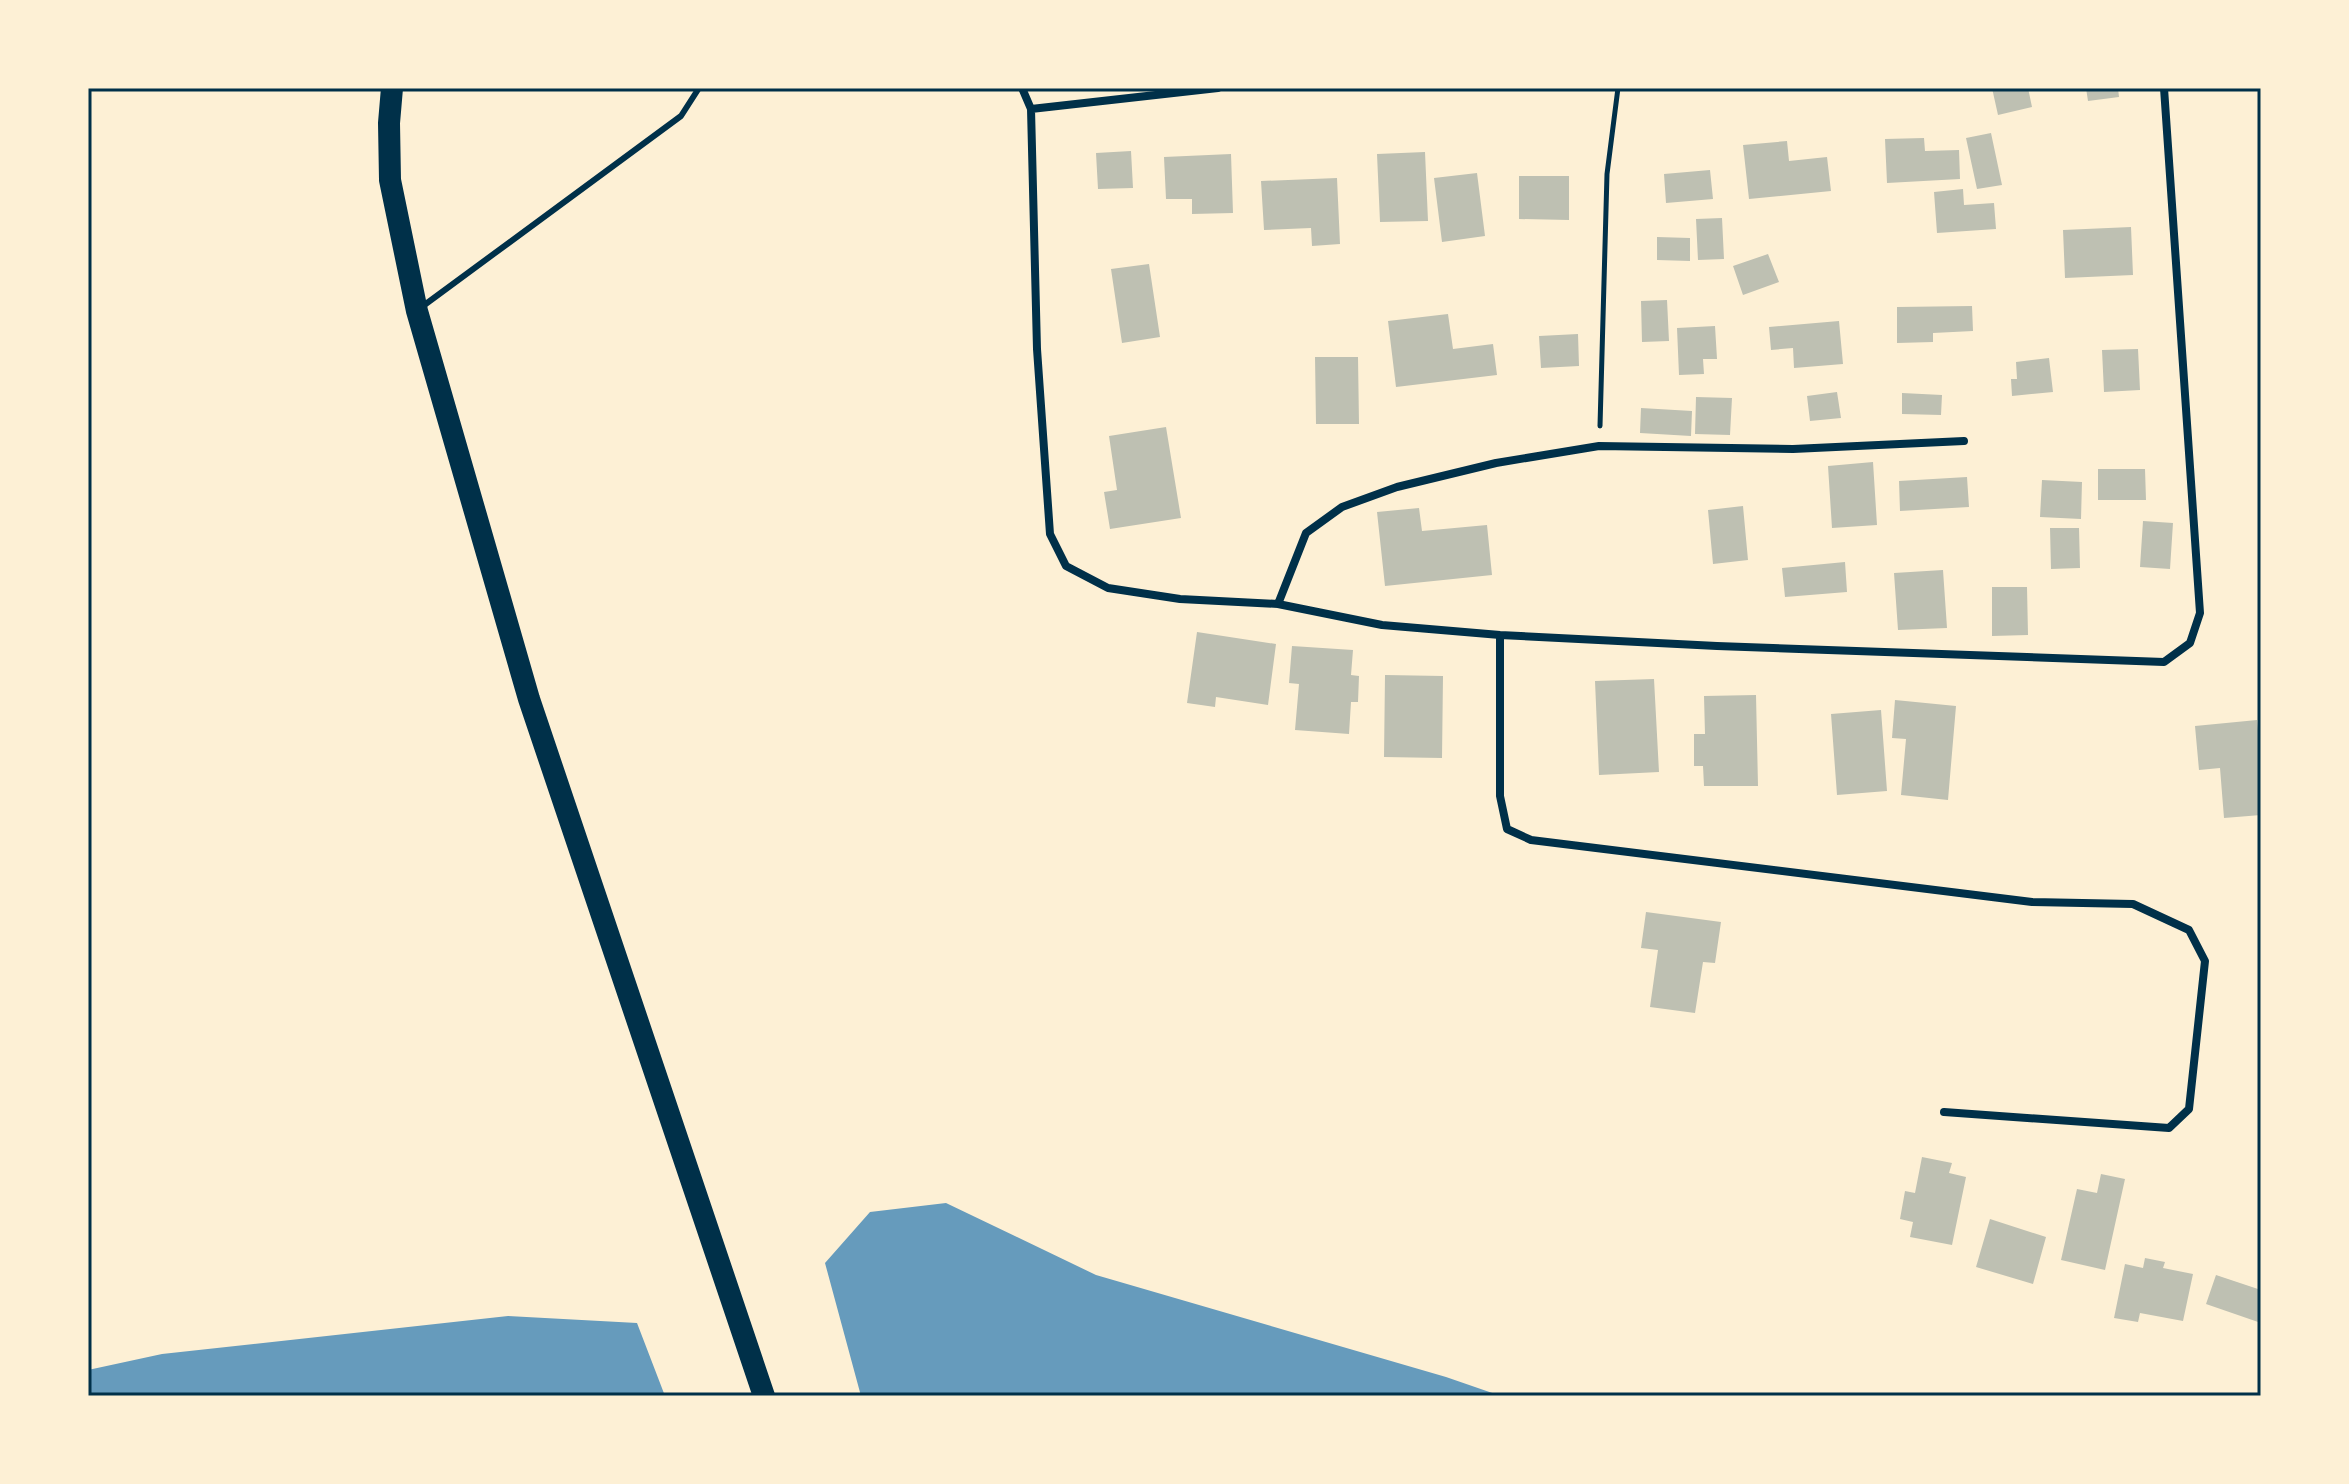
<svg xmlns="http://www.w3.org/2000/svg" width="2349" height="1484" font-family="Merriweather,serif">
	<style>
		.water { fill: #669bbc }
		.building { fill: #bec0b2 }
		.lines { fill: none; stroke-linecap: round; stroke-linejoin: round }
		.path { stroke: #003049; stroke-width: 5 }
		.service { stroke: #003049; stroke-width: 6 }
		.minor { stroke: #003049; stroke-width: 8 }
		.trunk { stroke: #003049; stroke-width: 22 }
		.neatline { fill: none; stroke: #003049; stroke-width: 3 }
	</style>
	<rect width="100%" height="100%" fill="#fdf0d5"/>
	<!-- water -->
	<path class="water" d="M 946,1203 L 1096,1275 L 1446,1377 L 1501,1396 L 861,1396 L 825,1263 L 870,1212 Z
		M 508,1316 L 637,1323 L 665,1396 L 88,1396 L 88,1370 L 162,1354 Z"/>
	<!-- building -->
	<path class="building" d="M 1992,88 L 2028,88 L 2032,107 L 1998,115 Z
		M 2086,88 L 2118,88 L 2119,97 L 2088,101 Z
		M 1991,133 L 2002,185 L 1977,189 L 1966,138 Z
		M 1924,138 L 1925,151 L 1959,150 L 1960,179 L 1887,183 L 1885,139 Z
		M 1787,141 L 1789,161 L 1827,157 L 1831,191 L 1749,199 L 1743,145 Z
		M 1131,151 L 1133,188 L 1098,189 L 1096,153 Z
		M 1425,152 L 1428,221 L 1380,222 L 1377,154 Z
		M 1231,154 L 1233,213 L 1192,214 L 1192,199 L 1166,199 L 1164,157 Z
		M 1710,170 L 1713,199 L 1666,203 L 1664,174 Z
		M 1477,173 L 1485,236 L 1442,242 L 1434,178 Z
		M 1519,176 L 1569,176 L 1569,220 L 1519,219 Z
		M 1337,178 L 1340,244 L 1312,246 L 1311,228 L 1264,230 L 1261,181 Z
		M 1963,189 L 1964,205 L 1994,203 L 1996,229 L 1937,233 L 1934,192 Z
		M 1722,218 L 1724,259 L 1698,260 L 1696,219 Z
		M 2131,227 L 2133,275 L 2065,278 L 2063,230 Z
		M 1657,237 L 1690,238 L 1690,261 L 1657,260 Z
		M 1768,254 L 1779,282 L 1743,295 L 1733,266 Z
		M 1149,264 L 1160,337 L 1122,343 L 1111,269 Z
		M 1667,300 L 1669,341 L 1642,342 L 1641,301 Z
		M 1972,306 L 1973,331 L 1933,333 L 1933,342 L 1897,343 L 1897,307 Z
		M 1448,314 L 1453,349 L 1493,344 L 1497,375 L 1396,387 L 1388,321 Z
		M 1839,321 L 1843,364 L 1794,368 L 1793,348 L 1771,350 L 1769,327 Z
		M 1715,326 L 1717,359 L 1703,359 L 1704,374 L 1679,375 L 1677,328 Z
		M 1578,334 L 1579,366 L 1541,368 L 1539,336 Z
		M 2138,349 L 2140,390 L 2104,392 L 2102,350 Z
		M 1315,357 L 1358,357 L 1359,424 L 1316,424 Z
		M 2049,358 L 2053,392 L 2012,396 L 2011,379 L 2017,379 L 2016,362 Z
		M 1837,392 L 1841,418 L 1810,421 L 1807,396 Z
		M 1902,393 L 1942,395 L 1941,415 L 1902,414 Z
		M 1696,397 L 1732,398 L 1730,435 L 1695,434 Z
		M 1641,408 L 1692,411 L 1691,436 L 1640,433 Z
		M 1166,427 L 1181,518 L 1110,529 L 1104,492 L 1117,490 L 1109,436 Z
		M 1873,462 L 1877,525 L 1832,528 L 1828,466 Z
		M 2098,469 L 2145,469 L 2146,500 L 2098,500 Z
		M 1967,477 L 1969,507 L 1900,511 L 1899,481 Z
		M 2042,480 L 2082,482 L 2081,519 L 2040,517 Z
		M 1743,506 L 1748,560 L 1713,564 L 1708,510 Z
		M 1419,508 L 1422,531 L 1487,525 L 1492,575 L 1385,586 L 1377,512 Z
		M 2143,521 L 2173,523 L 2170,569 L 2140,567 Z
		M 2050,528 L 2079,528 L 2080,568 L 2051,569 Z
		M 1845,562 L 1847,592 L 1785,597 L 1782,568 Z
		M 1943,570 L 1947,628 L 1898,630 L 1894,573 Z
		M 1992,587 L 2027,587 L 2028,635 L 1992,636 Z
		M 1197,632 L 1276,644 L 1268,705 L 1216,697 L 1215,707 L 1187,703 Z
		M 1292,646 L 1353,650 L 1351,675 L 1359,676 L 1358,702 L 1351,702 L 1349,734 L 1295,730 L 1299,684 L 1289,683 Z
		M 1385,675 L 1443,676 L 1442,758 L 1384,757 Z
		M 1654,679 L 1659,772 L 1599,775 L 1595,681 Z
		M 1756,695 L 1758,786 L 1704,786 L 1703,766 L 1694,766 L 1694,734 L 1705,734 L 1704,696 Z
		M 1895,700 L 1956,706 L 1948,800 L 1901,795 L 1906,739 L 1892,738 Z
		M 1881,710 L 1887,791 L 1837,795 L 1831,714 Z
		M 2257,720 L 2261,760 L 2261,815 L 2224,818 L 2220,768 L 2199,770 L 2195,726 Z
		M 1646,912 L 1721,922 L 1715,963 L 1703,962 L 1695,1013 L 1650,1007 L 1658,950 L 1641,948 Z
		M 1922,1157 L 1952,1163 L 1949,1173 L 1966,1177 L 1952,1245 L 1910,1237 L 1913,1222 L 1900,1219 L 1905,1191 L 1915,1193 Z
		M 2101,1174 L 2125,1179 L 2105,1270 L 2061,1260 L 2077,1189 L 2097,1193 Z
		M 1990,1219 L 2046,1237 L 2033,1284 L 1976,1267 Z
		M 2145,1258 L 2165,1262 L 2163,1268 L 2193,1274 L 2183,1321 L 2140,1313 L 2138,1322 L 2114,1318 L 2125,1264 L 2143,1268 Z
		M 2216,1275 L 2261,1290 L 2261,1323 L 2206,1304 Z"/>
	<g class="lines">
		<!-- path -->
		<path class="path" d="M 1600,426 L 1607,174 L 1618,88"/>
		<!-- service -->
		<path class="service" d="M 423,306 L 681,116 L 699,88"/>
		<!-- minor -->
		<path class="minor" d="M 1022,88 L 1031,109 L 1037,349 L 1050,534 L 1066,566 L 1108,588 L 1180,599 L 1278,604 L 1382,625 L 1500,635 L 1717,646 L 2164,662 L 2190,643 L 2200,613 L 2164,88
			M 1031,109 L 1218,88
			M 1278,604 L 1306,533 L 1342,507 L 1397,487 L 1496,463 L 1599,446 L 1793,449 L 1964,441
			M 1500,635 L 1500,796 L 1507,829 L 1531,840 L 2032,902 L 2133,904 L 2189,930 L 2205,961 L 2189,1109 L 2169,1128 L 1944,1112"/>
		<!-- trunk -->
		<path class="trunk" d="M 392,88 L 389,123 L 390,180 L 417,311 L 529,699 L 764,1396"/>
	</g>
	<!-- border -->
	<rect width="2349" height="1484" fill="none" stroke="#fdf0d5" stroke-width="180"/>
	<rect x="90" y="90" width="2169" height="1304" class="neatline"/>
</svg>
